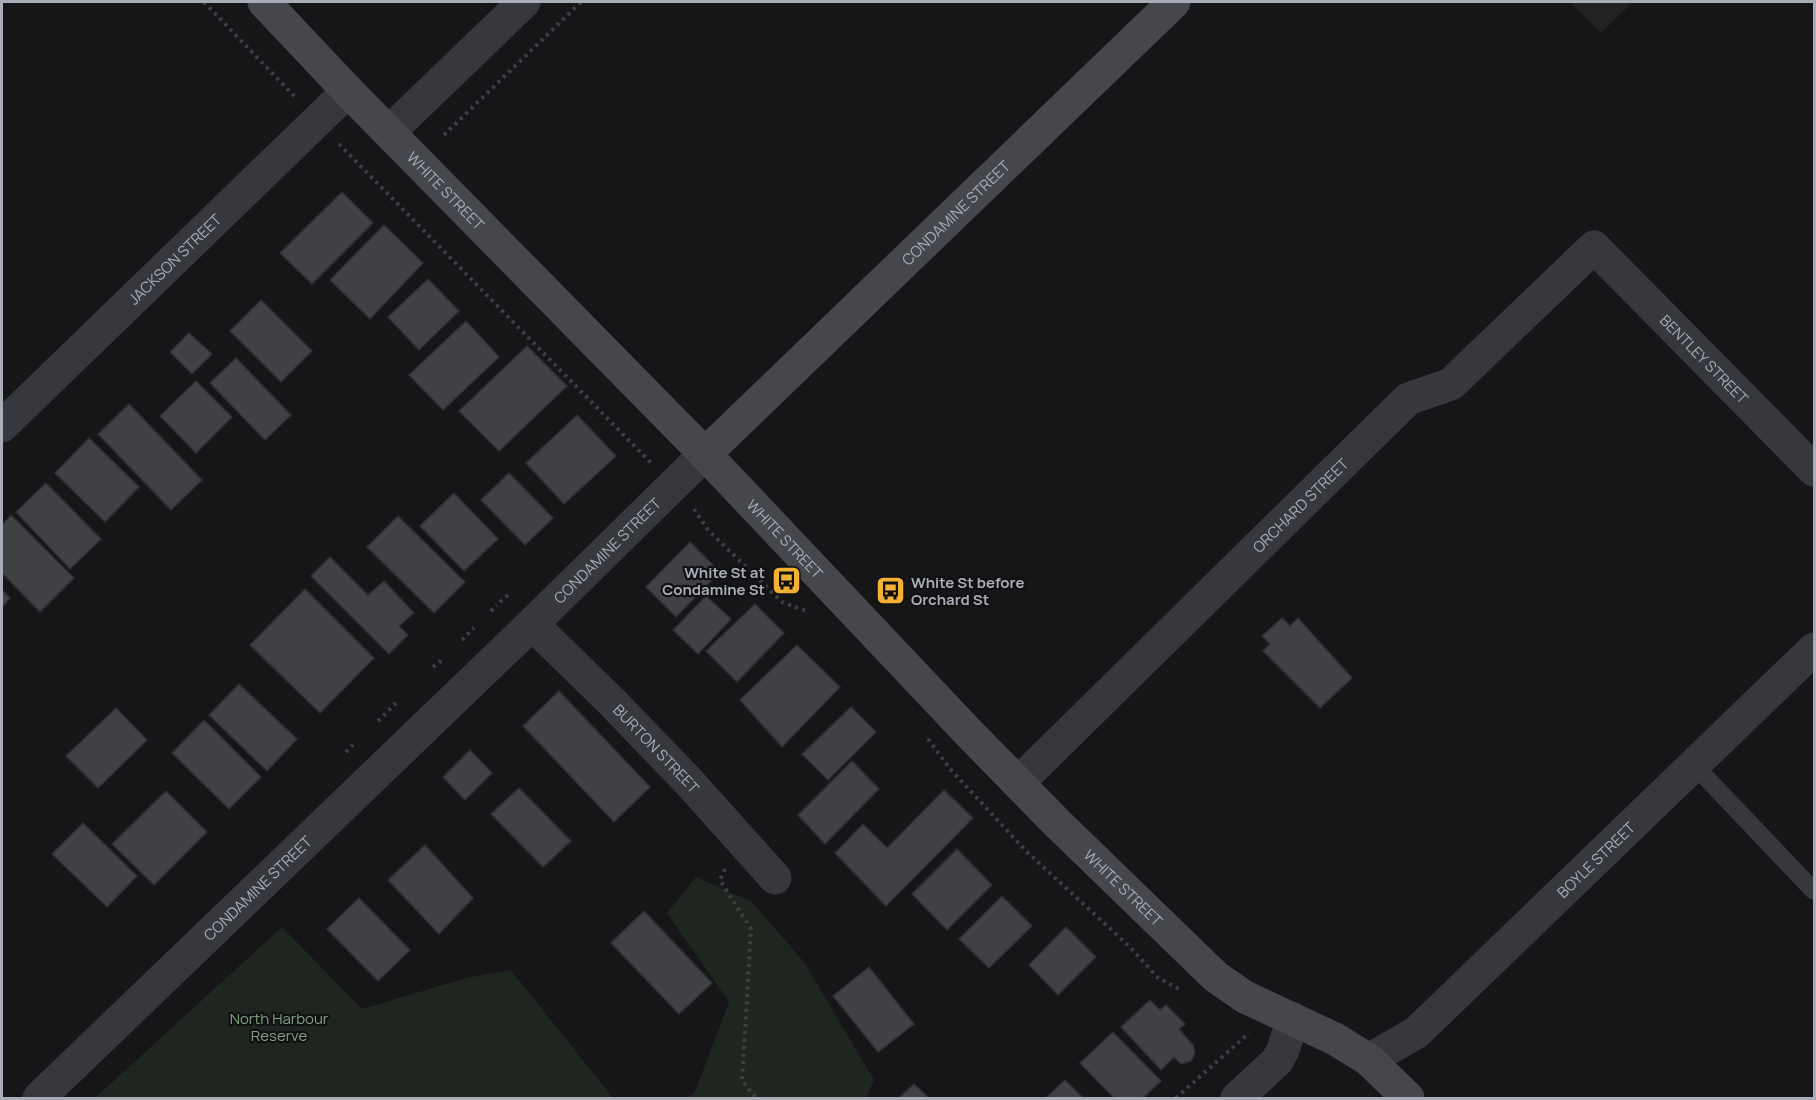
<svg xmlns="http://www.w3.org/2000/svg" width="1816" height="1100" font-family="Manrope,sans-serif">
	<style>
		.built { fill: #222225 }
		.green { fill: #1e261f }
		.building { fill: #404145; stroke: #303034; stroke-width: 1.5 }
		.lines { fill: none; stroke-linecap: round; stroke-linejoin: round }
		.path { stroke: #3d3f44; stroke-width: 4; stroke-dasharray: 3 4.5; stroke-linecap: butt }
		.lane { stroke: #37383d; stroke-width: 18 }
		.street { stroke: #37383d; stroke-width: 33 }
		.secondary { stroke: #45474d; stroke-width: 33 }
		.labels { text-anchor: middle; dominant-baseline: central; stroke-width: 4.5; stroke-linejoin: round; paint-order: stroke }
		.street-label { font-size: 15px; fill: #a8adb8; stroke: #111113 }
		.poi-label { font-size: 15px; font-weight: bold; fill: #a8adb8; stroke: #111113; text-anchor: end }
		.park-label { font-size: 15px; fill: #7fa381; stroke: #111113 }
	</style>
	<rect width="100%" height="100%" fill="#161618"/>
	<!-- built -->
	<path class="built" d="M 1570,2 L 1633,2 L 1601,33 Z"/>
	<!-- green -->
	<path class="green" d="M 696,877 L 752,902 L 804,962 L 874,1080 L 866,1098 L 688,1098 L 695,1092 L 729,1002 L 667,913 Z
		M 282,927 L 362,1009 L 466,978 L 511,970 L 613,1098 L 95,1098 Z"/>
	<!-- building -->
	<path class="building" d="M 342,192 L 373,223 L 312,284 L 280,253 Z
		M 384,225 L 423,263 L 370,319 L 330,280 Z
		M 428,279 L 459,311 L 419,350 L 388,317 Z
		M 261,300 L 312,351 L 281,382 L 230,331 Z
		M 466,321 L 499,357 L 443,410 L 409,375 Z
		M 189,333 L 212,354 L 192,374 L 170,352 Z
		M 527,346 L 567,386 L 499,451 L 459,411 Z
		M 236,358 L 291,415 L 265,440 L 210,383 Z
		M 196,381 L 232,417 L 196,453 L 160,416 Z
		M 129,404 L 202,480 L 171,510 L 98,434 Z
		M 577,415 L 616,456 L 564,504 L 526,463 Z
		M 89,438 L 139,487 L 105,522 L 55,473 Z
		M 509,473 L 553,518 L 525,545 L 481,500 Z
		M 46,483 L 101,539 L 70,569 L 16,512 Z
		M 454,493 L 498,539 L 464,571 L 420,526 Z
		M 11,515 L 74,578 L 40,612 L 2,573 L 2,525 Z
		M 398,516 L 465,582 L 434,613 L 367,547 Z
		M 690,542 L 720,572 L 676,617 L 646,587 Z
		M 330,557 L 368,595 L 384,581 L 414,613 L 399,626 L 408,635 L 389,654 L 311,576 Z
		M 305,589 L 374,658 L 320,713 L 250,645 Z
		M 2,590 L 10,598 L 2,607 Z
		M 706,596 L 731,619 L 698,654 L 673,630 Z
		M 755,604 L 784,633 L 737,682 L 706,651 Z
		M 1282,618 L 1290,626 L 1298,618 L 1352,678 L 1320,708 L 1263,651 L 1270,644 L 1262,636 Z
		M 797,645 L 840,687 L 782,747 L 740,700 Z
		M 239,684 L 297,739 L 267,771 L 209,715 Z
		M 559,691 L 650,787 L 614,822 L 523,726 Z
		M 851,707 L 876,732 L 828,780 L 802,754 Z
		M 116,708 L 147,740 L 98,788 L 66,756 Z
		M 204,720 L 261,777 L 229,809 L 172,753 Z
		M 470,750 L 492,773 L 465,800 L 443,777 Z
		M 852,761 L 879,789 L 825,844 L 798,815 Z
		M 519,788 L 571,841 L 543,867 L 491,814 Z
		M 944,790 L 973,818 L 886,906 L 835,853 L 863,824 L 887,848 Z
		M 166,791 L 207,832 L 154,885 L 112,844 Z
		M 83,823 L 137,876 L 107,907 L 52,854 Z
		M 425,845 L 473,898 L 439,934 L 388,880 Z
		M 957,849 L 992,885 L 947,930 L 912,894 Z
		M 1002,896 L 1032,926 L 989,968 L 959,939 Z
		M 359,898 L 410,950 L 378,981 L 327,929 Z
		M 644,911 L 712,983 L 679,1014 L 611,943 Z
		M 1066,927 L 1096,957 L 1058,995 L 1029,965 Z
		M 869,967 L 914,1024 L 878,1052 L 833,996 Z
		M 1150,1000 L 1160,1010 L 1166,1005 L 1185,1024 L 1179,1029 L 1193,1045 L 1195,1053 L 1191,1061 L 1181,1064 L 1174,1057 L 1161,1070 L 1121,1027 Z
		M 1113,1032 L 1161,1081 L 1143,1098 L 1114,1098 L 1080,1063 Z
		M 1065,1080 L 1083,1098 L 1046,1098 Z
		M 914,1084 L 929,1098 L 899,1098 Z"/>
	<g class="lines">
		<!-- path -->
		<path class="path" d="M 204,2 L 297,99
			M 444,135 L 581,2
			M 339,144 L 652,464
			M 694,509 L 708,530 L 782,602 L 809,612
			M 500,602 L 509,594
			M 491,611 L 497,605
			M 462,640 L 474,628
			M 433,667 L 442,660
			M 378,721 L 397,702
			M 928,739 L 950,769 L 1027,852 L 1130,947 L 1157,977 L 1179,989
			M 346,752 L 353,745
			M 725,869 L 720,880 L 751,929 L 742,1081 L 756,1098
			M 1176,1098 L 1249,1033"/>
		<!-- lane -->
		<path class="lane" d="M 1694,765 L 1814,891"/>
		<!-- street -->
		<g class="street">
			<path d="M 389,132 L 524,2"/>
			<path id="s1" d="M 2,426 L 348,91"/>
			<path id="s2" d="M 532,624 L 612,702 L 690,783 L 775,878"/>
			<path id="s3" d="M 1018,783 L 1408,399 L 1451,384 L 1594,247 L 1814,470"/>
			<path id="s4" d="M 1369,1060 L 1417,1032 L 1814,649"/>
			<path id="s5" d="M 39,1098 L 532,624 L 705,454"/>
			<path d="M 1237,1098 L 1277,1061 L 1283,1050 L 1293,1019"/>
		</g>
		<!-- secondary -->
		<g class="secondary">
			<path id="s6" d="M 264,2 L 348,91 L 705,454 L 968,732 L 1057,823 L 1216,977 L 1245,997 L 1335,1039 L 1369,1060 L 1408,1098"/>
			<path id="s7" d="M 705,454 L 1174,2"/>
		</g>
	</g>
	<!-- icons -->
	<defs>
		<symbol id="bus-square" viewBox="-11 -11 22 22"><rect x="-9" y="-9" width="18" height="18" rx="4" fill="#f2b134" stroke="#111113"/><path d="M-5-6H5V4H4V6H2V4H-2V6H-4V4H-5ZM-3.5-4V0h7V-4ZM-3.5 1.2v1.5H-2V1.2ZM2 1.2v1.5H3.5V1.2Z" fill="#111"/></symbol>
	</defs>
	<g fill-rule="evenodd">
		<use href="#bus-square" x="770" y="564" width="33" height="33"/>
		<use href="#bus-square" x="874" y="574" width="33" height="33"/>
	</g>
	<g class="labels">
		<!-- street labels -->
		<g class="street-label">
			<text stroke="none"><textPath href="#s6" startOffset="262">WHITE STREET</textPath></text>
			<text stroke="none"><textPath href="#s7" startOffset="348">CONDAMINE STREET</textPath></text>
			<text stroke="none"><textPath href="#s1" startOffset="240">JACKSON STREET</textPath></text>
			<text stroke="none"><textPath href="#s3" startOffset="948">BENTLEY STREET</textPath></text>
			<text stroke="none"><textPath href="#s3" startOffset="396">ORCHARD STREET</textPath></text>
			<text stroke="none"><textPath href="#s6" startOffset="748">WHITE STREET</textPath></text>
			<text stroke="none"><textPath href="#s5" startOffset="789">CONDAMINE STREET</textPath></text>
			<text stroke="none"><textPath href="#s2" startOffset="176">BURTON STREET</textPath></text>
			<text stroke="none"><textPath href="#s4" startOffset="304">BOYLE STREET</textPath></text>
			<text stroke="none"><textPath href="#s5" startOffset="303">CONDAMINE STREET</textPath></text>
			<text stroke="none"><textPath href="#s6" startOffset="1234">WHITE STREET</textPath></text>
		</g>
		<!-- poi labels -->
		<g class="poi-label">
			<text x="765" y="572">White St at<tspan x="765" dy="17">Condamine St</tspan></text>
			<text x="911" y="582" text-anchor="start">White St before<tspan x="911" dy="17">Orchard St</tspan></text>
		</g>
		<!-- park labels -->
		<g class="park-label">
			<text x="279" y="1018">North Harbour<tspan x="279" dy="17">Reserve</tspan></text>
		</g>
	</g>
	<!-- border -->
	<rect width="1816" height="1100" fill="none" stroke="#a8adb8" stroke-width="6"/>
</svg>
